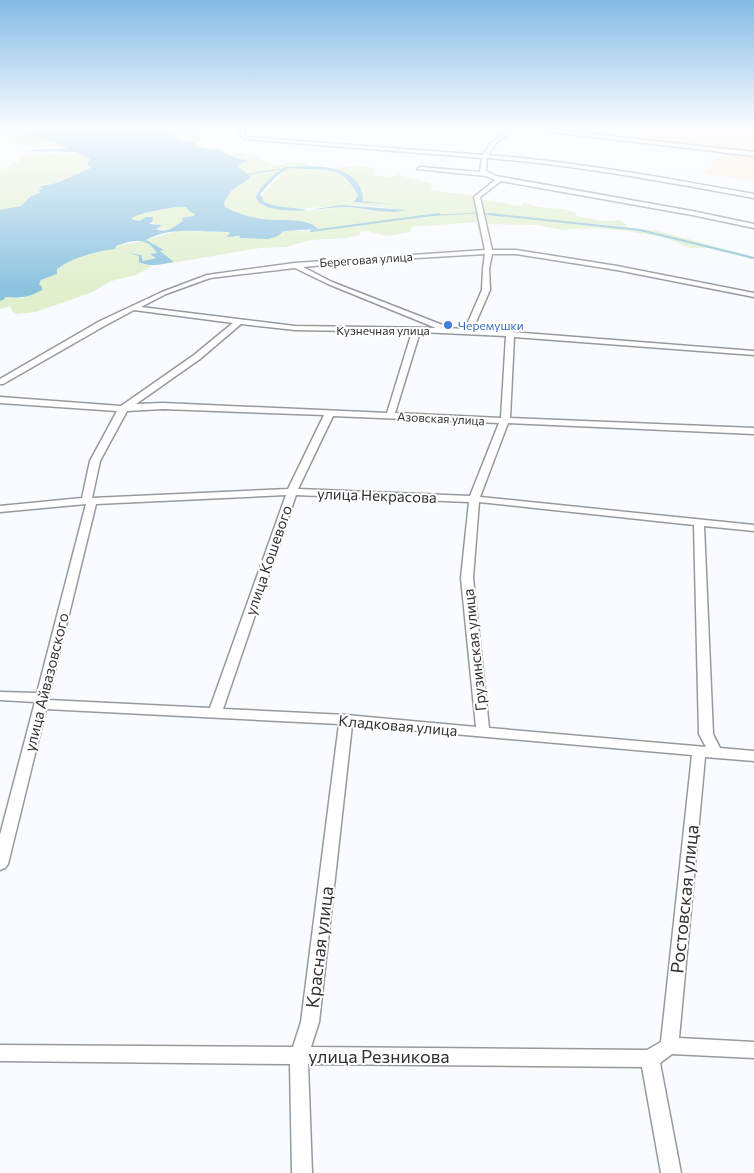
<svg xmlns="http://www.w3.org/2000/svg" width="754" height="1173" font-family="Commissioner,sans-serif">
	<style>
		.industrial { fill: #fdeedb }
		.green { fill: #e0efcc }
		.water { fill: #8bc2de; fill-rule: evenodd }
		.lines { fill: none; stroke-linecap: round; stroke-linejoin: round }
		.stream-far1 { stroke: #8bc2de; stroke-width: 1 }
		.stream { stroke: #8bc2de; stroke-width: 2 }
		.minor-casing { stroke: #979a9d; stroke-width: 3 }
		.minor { fill: #fff; fill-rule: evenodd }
		.shop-dot { fill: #3f7fe0; stroke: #fff; stroke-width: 2 }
		.labels { text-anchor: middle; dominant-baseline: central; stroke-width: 4; stroke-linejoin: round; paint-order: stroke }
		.far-street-label { font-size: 12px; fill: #313234; stroke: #fff }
		.far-shop-label { font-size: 12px; fill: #366cbe; stroke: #fff; text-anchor: start }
		.street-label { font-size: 15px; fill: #313234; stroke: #fff }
		.near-street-label { font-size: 18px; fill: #313234; stroke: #fff }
	</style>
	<rect width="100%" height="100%" fill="#f8fbff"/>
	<!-- industrial -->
	<path class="industrial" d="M 654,127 L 719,127 L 754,130 L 754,152 L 646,139 L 651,135 L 647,134 Z
		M 725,152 L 754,156 L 754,181 L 703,174 Z"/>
	<!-- green -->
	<path class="green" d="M 154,127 L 188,127 L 211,136 L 201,138 L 200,142 L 181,141 L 173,131 Z
		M 0,129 L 44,138 L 70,148 L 18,145 L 0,135 Z
		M 200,144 L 209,148 L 222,149 L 229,154 L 244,153 L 278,166 L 290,162 L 306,163 L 307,168 C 274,167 279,173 258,193 L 262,204 L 269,207 L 310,211 L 343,207 L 405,211 C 395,207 352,205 339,206 C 319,206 274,216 260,197 L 286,169 C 297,167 327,167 337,171 C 346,175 353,187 358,195 L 354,202 L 394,206 L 361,201 L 363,196 C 356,179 348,170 330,168 L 361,166 L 375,169 L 373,175 L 390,177 L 396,175 L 398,171 L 399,175 L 430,183 L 432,185 L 430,190 L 475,196 L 475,206 L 483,234 L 480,235 L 476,222 L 411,227 L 411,232 L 387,236 L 367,231 L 361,231 L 359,235 L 347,238 L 311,240 L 286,247 L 260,248 L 172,263 L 160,251 L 163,250 L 145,240 L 178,231 L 228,232 L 235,237 L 240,237 L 284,231 L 311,231 L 309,222 L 265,220 L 241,214 L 225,207 L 224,203 L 231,191 L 250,178 L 237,165 L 247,161 L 228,155 L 220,150 L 194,147 Z
		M 79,153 L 90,159 L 91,169 L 89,171 L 62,179 L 56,183 L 39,186 L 43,188 L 38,191 L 42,192 L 30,197 L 21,206 L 0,210 L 0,170 L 18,162 L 20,155 Z
		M 481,200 L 512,204 L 510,205 L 522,206 L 523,203 C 529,203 533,206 539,207 C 552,209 563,207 576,213 L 576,216 L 602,221 L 621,220 L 629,228 L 655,230 L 754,257 L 754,260 L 708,248 L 690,248 L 666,238 L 627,231 L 593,228 L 563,230 L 536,225 L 487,224 Z
		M 176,207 L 186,207 L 195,214 L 194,216 L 182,218 L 184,221 L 168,230 L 155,229 L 161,225 L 131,219 C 137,213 165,209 176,207 Z
		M 144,241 L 150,243 L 158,253 L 151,254 L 155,258 L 145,261 C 140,259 138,253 130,254 L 139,256 L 142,264 L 153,266 L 136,275 L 111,281 L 92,292 L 36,312 L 17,314 L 12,311 L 10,306 L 0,309 L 0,301 L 3,297 L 24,298 L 41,280 L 57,274 L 57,269 C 71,258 97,251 114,249 L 115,246 Z"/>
	<!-- water -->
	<path class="water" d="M 0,127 L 154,127 C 166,129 175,131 181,141 L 197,143 L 194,147 L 220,150 L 228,155 L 247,161 L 237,166 L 249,175 L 250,178 L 231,191 L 224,203 L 225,207 C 236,213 249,217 262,219 C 277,222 307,216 318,229 L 284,231 L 276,237 L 268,239 L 239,238 L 240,236 L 226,237 L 230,233 L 228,232 C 202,232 170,226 146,240 L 164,250 L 160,251 L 174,262 C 161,264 152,268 139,262 L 139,256 L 128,253 L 141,255 L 143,261 L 156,258 L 150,254 L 157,253 C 146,236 133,240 116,246 L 115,249 C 97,251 71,258 57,269 L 57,274 L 41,280 L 39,284 L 42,287 L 42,290 C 28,298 19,298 4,297 L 5,299 L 0,301 L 0,210 L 21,206 L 30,197 L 41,192 L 37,191 L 43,188 L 38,187 L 56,183 L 91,168 L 87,164 L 90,159 L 75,152 L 22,151 L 69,148 C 47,138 23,135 0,129 ZM 176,207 L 186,207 L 190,212 L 195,214 L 194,216 L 182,218 L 183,221 C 174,226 168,234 156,229 L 162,225 L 149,224 L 152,222 L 153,217 L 146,217 L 139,221 L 131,219 C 137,213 165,209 176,207 Z
		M 285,167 C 308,166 348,162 360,187 C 362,192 364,196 362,201 L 395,205 L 354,202 L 358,195 C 343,169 333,170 306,169 C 300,169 291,167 286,170 C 277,174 267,187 260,194 L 264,202 L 276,206 L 309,210 L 341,205 L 406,210 C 389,215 366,208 349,207 C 328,206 268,220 256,198 C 259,187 274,173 285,167 Z"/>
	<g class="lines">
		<!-- stream-far1 -->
		<path class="stream-far1" d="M 248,174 L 281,169
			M 486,214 L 501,216
			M 423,216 L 477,213"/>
		<!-- stream -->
		<path class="stream" d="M 489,214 L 640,230 L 754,258
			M 311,231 L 439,214"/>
		<defs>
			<path id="minor" d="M 241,127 L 245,127 L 244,135 L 246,137 L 483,155 L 490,144 L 507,130 L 513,127 L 528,127 L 754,152 L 754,156 L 518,128 L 498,141 L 488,155 C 578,162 666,178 754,194 L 754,198 C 666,182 577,165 487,158 L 486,171 L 496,176 L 692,211 L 754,224 L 754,228 L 692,215 L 501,181 L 480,197 L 492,250 L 516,250 L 617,266 L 754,293 L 754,297 L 617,270 L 516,254 L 492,254 L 489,269 L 490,290 L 473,329 L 754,351 L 754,355 L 514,337 L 510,418 L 754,428 L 754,434 L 508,423 L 480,497 L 754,525 L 754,531 L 704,526 L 713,734 L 720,748 L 754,751 L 754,761 L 705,757 L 679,1038 L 754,1042 L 754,1058 L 672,1054 L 660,1063 L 681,1173 L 661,1173 L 642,1067 L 308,1064 L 312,1173 L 292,1173 L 290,1064 L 0,1061 L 0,1045 L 293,1047 L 301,1022 L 339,724 L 46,709 L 8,864 L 5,868 L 0,870 L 0,835 L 35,702 L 0,700 L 0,692 L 37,693 L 86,504 L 0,512 L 0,506 L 82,498 L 90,461 L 117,411 L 0,403 L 0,397 L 121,406 L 194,355 L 233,323 L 134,310 L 106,325 L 3,384 L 0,384 L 0,379 L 100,321 L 162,292 L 207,275 L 295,263 L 485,250 L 474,197 L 495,180 L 486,176 L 417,169 L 420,167 L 480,172 L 482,158 L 245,139 L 240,135 ZM 485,254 L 483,269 L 482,290 L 465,329 L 446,328 L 445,326 L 332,282 L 303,267 L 365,261 ZM 295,268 L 328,284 L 436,328 L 295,326 L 141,307 L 166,294 L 210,278 ZM 241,324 L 295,330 L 412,332 L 387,413 L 163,403 L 136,404 L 200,359 ZM 420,332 L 506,336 L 501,418 L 395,413 ZM 163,409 L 324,415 L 288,489 L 92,498 L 100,461 L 127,411 ZM 333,416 L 499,423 L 470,496 L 298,489 ZM 286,495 L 210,708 L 48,700 L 96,504 ZM 296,495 L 469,502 L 461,578 L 476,727 L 346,715 L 223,709 ZM 479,502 L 694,525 L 699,734 L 706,747 L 489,728 L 473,578 ZM 352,725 L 692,755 L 661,1042 L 647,1050 L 311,1047 L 319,1022 Z"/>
		</defs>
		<!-- minor casing -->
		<use href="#minor" class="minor-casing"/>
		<!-- minor -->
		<use href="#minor" class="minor"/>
	</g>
	<!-- sky -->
	<linearGradient id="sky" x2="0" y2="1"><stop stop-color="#83bae4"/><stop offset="0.44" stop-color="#fcfdff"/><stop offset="1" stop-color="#fcfdff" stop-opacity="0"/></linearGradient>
	<rect width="754" height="291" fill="url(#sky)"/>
	<!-- markers -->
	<circle class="shop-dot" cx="448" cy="325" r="5"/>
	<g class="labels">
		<!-- far-street labels -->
		<g class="far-street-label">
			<text transform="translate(366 259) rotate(-4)">Береговая улица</text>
			<text x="383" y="330">Кузнечная улица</text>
			<text transform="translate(441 418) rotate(3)">Азовская улица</text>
		</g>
		<!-- far-shop labels -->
		<g class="far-shop-label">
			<text x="458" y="325">Черемушки</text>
		</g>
		<!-- street labels -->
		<g class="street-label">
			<text transform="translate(377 495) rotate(2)">улица Некрасова</text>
			<text transform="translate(268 560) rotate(-71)">улица Кошевого</text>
			<text transform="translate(474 650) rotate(-96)">Грузинская улица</text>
			<text transform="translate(46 682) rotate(-76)">улица Айвазовского</text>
			<text transform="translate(398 725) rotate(5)">Кладковая улица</text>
		</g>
		<!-- near-street labels -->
		<g class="near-street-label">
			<text transform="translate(684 899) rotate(-84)">Ростовская улица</text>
			<text transform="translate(319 947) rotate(-83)">Красная улица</text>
			<text x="379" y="1056">улица Резникова</text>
		</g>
	</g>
</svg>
